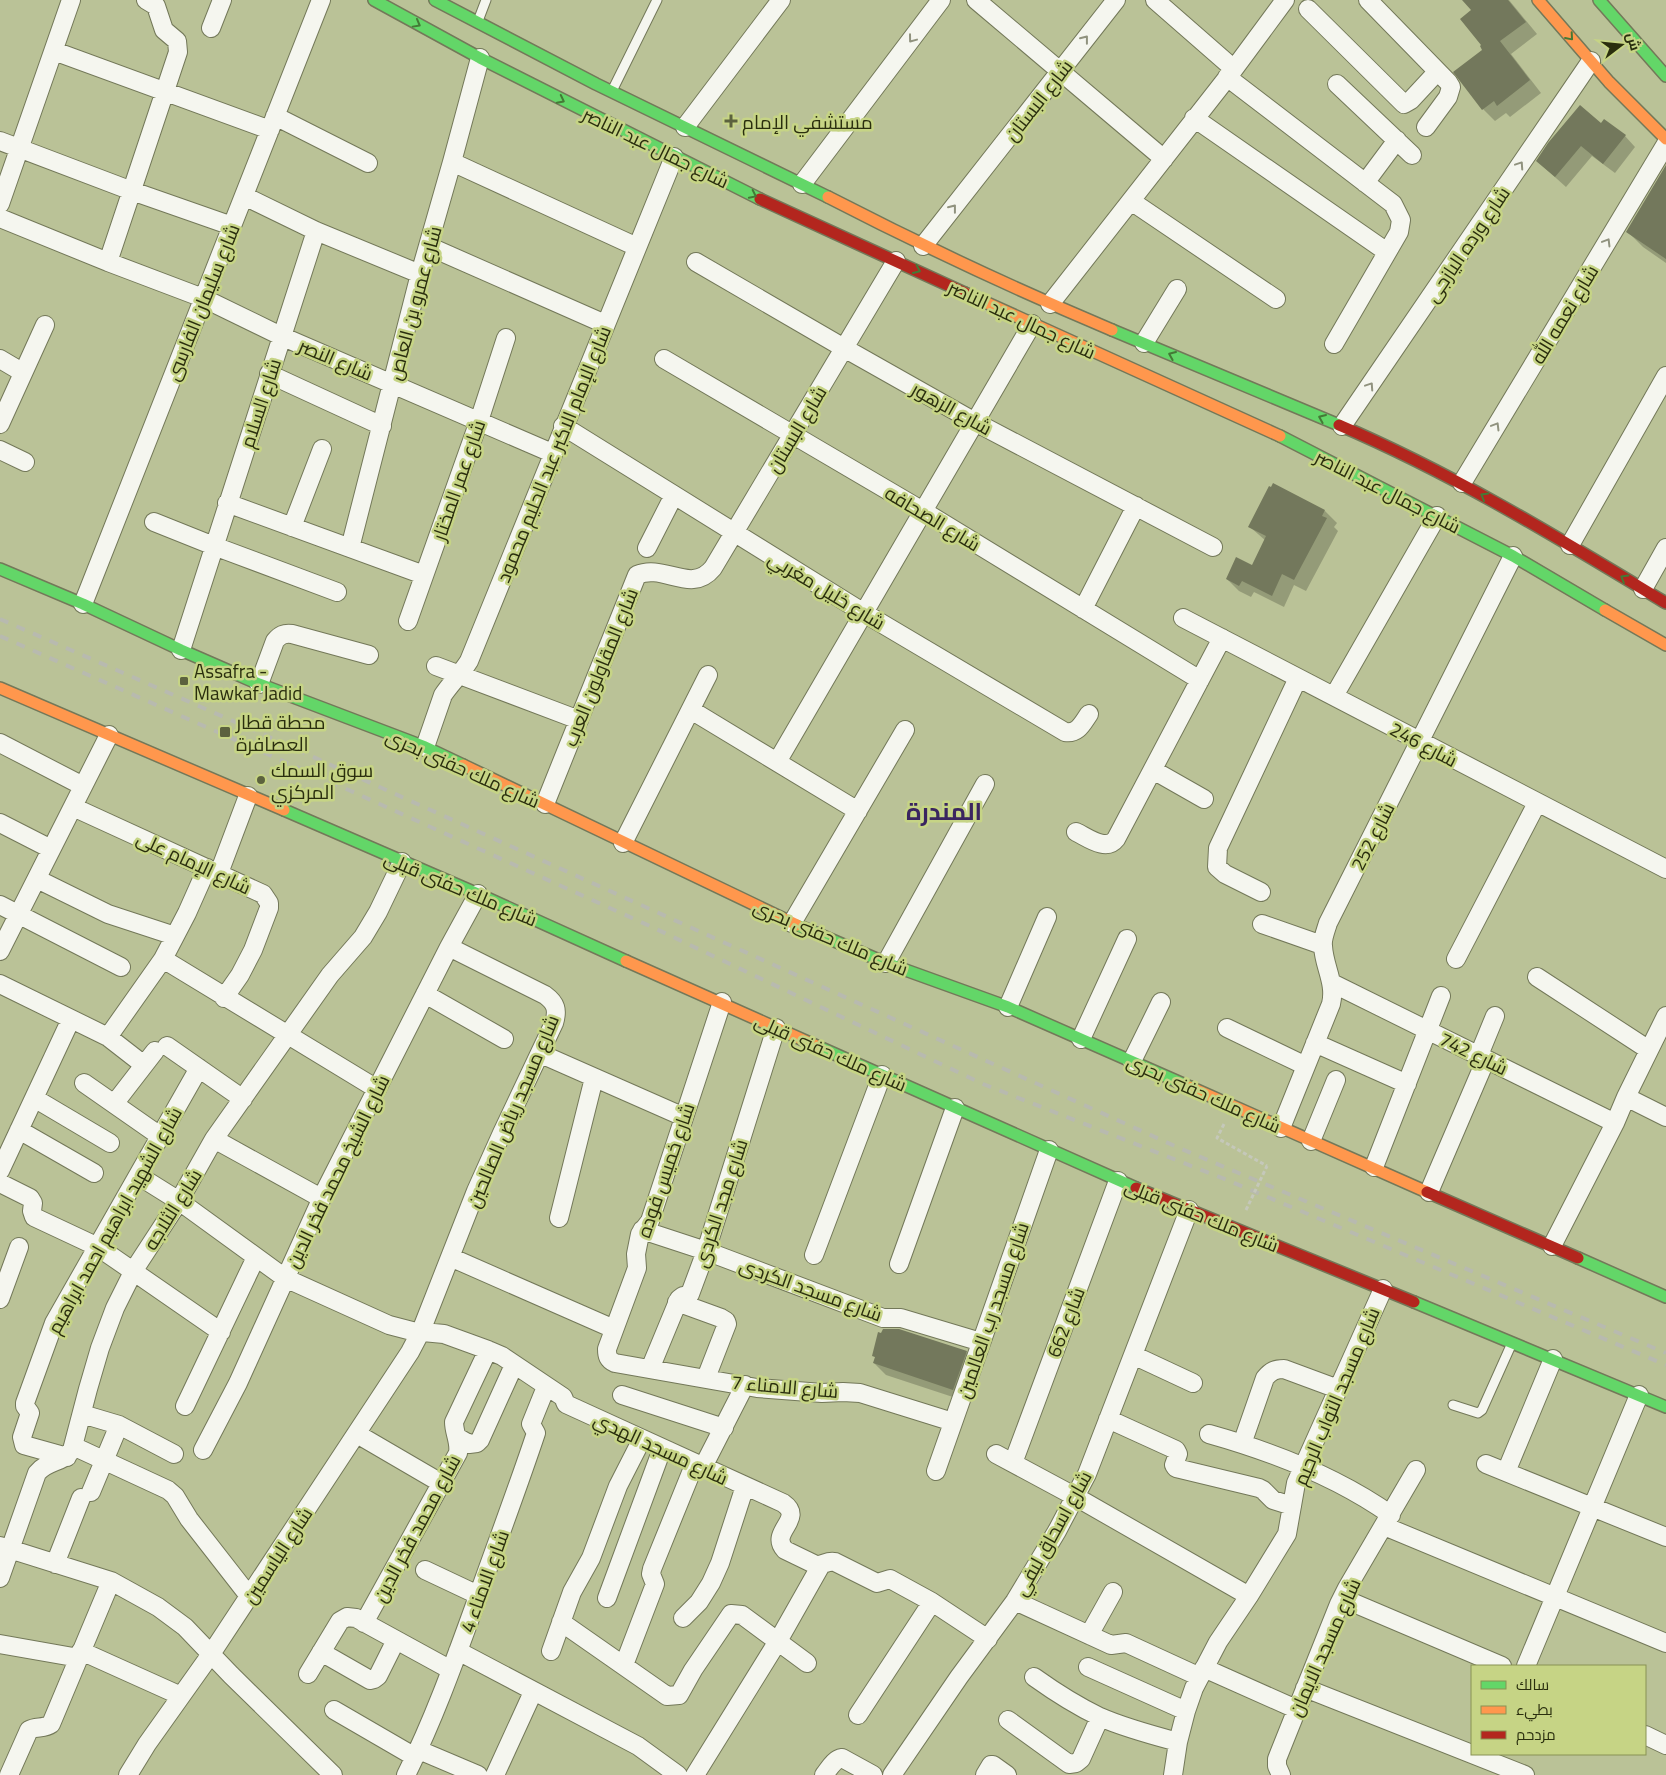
<svg xmlns="http://www.w3.org/2000/svg" width="1666" height="1775" font-family="'Titillium Web',Cairo,sans-serif">
	<style>
		.shadow { fill: #0003 }
		.building { fill: #73785c }
		.lines { fill: none; stroke-linecap: round; stroke-linejoin: round }
		.lane-casing { stroke: #737859; stroke-width: 11 }
		.street-casing { stroke: #737859; stroke-width: 20 }
		.fast-casing { stroke: #737859; stroke-width: 14 }
		.slow-casing { stroke: #737859; stroke-width: 14 }
		.jam-casing { stroke: #737859; stroke-width: 14 }
		.path { stroke: #c5c8ba; stroke-width: 3; stroke-dasharray: 4 2.5; stroke-linecap: butt }
		.lane { stroke: #f5f6ef; stroke-width: 9 }
		.street { stroke: #f5f6ef; stroke-width: 18 }
		.fast { stroke: #63d668; stroke-width: 11 }
		.slow { stroke: #ff974d; stroke-width: 11 }
		.jam { stroke: #b3261e; stroke-width: 11 }
		.rail { stroke: #b8baaf; stroke-width: 4; stroke-dasharray: 9 9; stroke-linecap: butt }
		.path-bridge { stroke: #c5c8ba; stroke-width: 3; stroke-dasharray: 4 2.5; stroke-linecap: butt }
		.oneway { stroke: #447a36 }
		.oneway2 { stroke: #90927e }
		.poi-dot { fill: #5c623e; stroke: #c6d485; stroke-width: 2 }
		.labels { text-anchor: middle; dominant-baseline: central; stroke-width: 5; stroke-linejoin: round; paint-order: stroke }
		.street-label { font-size: 19px; fill: #2a2e0e; stroke: #c6d485 }
		.poi-label { font-size: 19px; fill: #2a2e0e; stroke: #c6d485; text-anchor: start }
		.district-label { font-size: 24px; font-weight: bold; fill: #3a2560; stroke: #c6d485 }
	</style>
	<rect width="100%" height="100%" fill="#bac297"/>
	<!-- shadow -->
	<path class="shadow" d="M 1473,0 L 1509,0 L 1537,34 L 1511,54 L 1541,93 L 1510,117 L 1506,113 L 1495,121 L 1483,109 L 1455,72 L 1484,50 L 1473,10 Z
		M 1601,124 L 1625,136 L 1635,147 L 1615,173 L 1592,156 L 1566,187 L 1537,161 Z
		M 1666,175 L 1666,263 L 1643,247 L 1627,231 Z
		M 1325,511 L 1337,523 L 1334,527 L 1338,531 L 1306,591 L 1294,585 L 1284,607 L 1254,592 L 1251,597 L 1239,591 L 1227,579 L 1252,567 L 1266,541 L 1250,527 Z
		M 966,1352 L 978,1364 L 965,1401 L 886,1375 L 874,1363 L 876,1358 L 873,1355 Z"/>
	<!-- building -->
	<path class="building" d="M 1462,0 L 1508,0 L 1526,22 L 1500,41 L 1530,80 L 1497,106 L 1494,101 L 1482,110 L 1453,72 L 1482,50 L 1480,46 L 1481,45 L 1460,19 L 1471,10 Z
		M 1580,105 L 1601,123 L 1604,119 L 1626,135 L 1603,164 L 1581,146 L 1555,177 L 1536,161 L 1548,143 Z
		M 1666,165 L 1666,259 L 1626,232 Z
		M 1273,483 L 1325,510 L 1322,516 L 1327,518 L 1294,580 L 1282,574 L 1272,596 L 1242,581 L 1239,586 L 1226,579 L 1236,557 L 1252,565 L 1266,536 L 1248,527 L 1269,486 L 1271,487 Z
		M 883,1329 L 899,1329 L 967,1351 L 953,1390 L 873,1363 L 875,1357 L 872,1356 L 878,1332 L 881,1333 Z"/>
	<g class="lines">
		<defs>
			<path id="lane" d="M 478,21 L 486,0
				M 613,89 L 657,0
				M 1453,1405 L 1478,1413 L 1482,1410 L 1512,1343"/>
			<path id="street" d="M 976,0 L 1164,159
				M 1155,0 L 1234,69
				M 1368,0 L 1448,82 L 1451,87 L 1448,97 L 1426,127
				M 1308,9 L 1404,104 L 1411,100 L 1437,72
				M 211,28 L 222,0
				M 54,51 L 270,130
				M 1227,77 L 1393,204 L 1401,220 L 1399,232 L 1334,344
				M 1337,84 L 1412,155
				M 275,116 L 368,163
				M 1194,118 L 1387,252
				M 685,127 L 781,0
				M 0,141 L 132,191 L 232,226
				M 452,162 L 637,247
				M 1365,183 L 1397,140
				M 802,184 L 941,0
				M 244,196 L 316,231 L 420,274
				M 1131,201 L 1276,299
				M 0,204 L 71,0
				M 0,218 L 108,262 L 203,298 L 281,336 L 552,453
				M 428,246 L 605,324
				M 923,246 L 1116,0
				M 108,262 L 178,52 L 177,41 L 164,30 L 156,6 L 146,0
				M 696,262 L 844,348 L 975,422 L 1213,547
				M 1050,304 L 1234,69 L 1285,0
				M 1144,343 L 1177,289
				M 0,359 L 22,372
				M 664,359 L 923,511 L 1200,680
				M 269,374 L 382,426
				M 0,424 L 45,325
				M 563,426 L 864,613 L 1065,732 C 1078,734 1082,724 1089,714
				M 1342,426 L 1591,61
				M 0,450 L 25,462
				M 1462,483 L 1666,144
				M 227,503 L 424,575
				M 154,522 L 214,546 L 337,592
				M 292,527 L 322,449
				M 1570,545 L 1666,376
				M 350,548 L 420,274 L 452,162 L 480,58
				M 647,548 L 674,495
				M 1643,589 L 1666,548
				M 83,604 L 321,0
				M 1083,609 L 1136,506
				M 1183,618 L 1666,869
				M 408,621 L 479,421 L 506,338
				M 181,650 L 316,231
				M 436,666 L 579,720
				M 259,684 L 275,641 C 280,635 284,633 292,634 L 369,655
				M 1334,696 L 1437,516
				M 691,710 L 858,811
				M 0,743 L 83,786
				M 425,747 L 443,695 C 451,683 461,674 469,661 L 674,157
				M 777,762 L 1032,324
				M 1153,770 L 1204,799
				M 545,804 L 637,575 C 664,563 691,595 713,568 L 896,261
				M 73,807 L 263,894 L 269,903 L 269,908 L 253,950 L 240,975 L 224,998
				M 0,823 L 51,849
				M 1076,832 C 1087,837 1106,852 1116,839 L 1222,638
				M 623,843 L 708,675
				M 219,873 L 248,796
				M 37,879 L 108,914 L 175,936
				M 1261,892 L 1225,874 L 1217,867 L 1218,848 L 1298,678
				M 0,905 L 121,967
				M 792,923 L 905,730
				M 1262,924 L 1322,945
				M 0,951 L 109,735
				M 163,959 L 377,1089
				M 1456,959 L 1537,803
				M 886,963 L 985,784
				M 1537,977 L 1649,1050
				M 1332,983 L 1615,1123
				M 0,984 L 108,1037 L 144,1065
				M 425,994 L 504,1039
				M 722,1002 L 650,1221 L 640,1234 L 636,1254 L 637,1268 L 607,1349 C 607,1356 608,1360 615,1363 L 757,1388 L 822,1393 L 843,1392 L 860,1393 L 953,1422
				M 1008,1007 L 1047,917
				M 1227,1028 L 1306,1066
				M 108,1037 L 163,959 L 187,913 L 207,868
				M 1081,1039 L 1127,939
				M 1315,1043 L 1407,1084
				M 167,1046 L 243,1099
				M 541,1054 L 684,1117
				M 1479,1055 L 1495,1016
				M 1132,1061 L 1161,1002
				M 84,1083 L 160,1136
				M 1626,1097 L 1666,1117
				M 34,1098 L 110,1143
				M 114,1104 L 155,1051
				M 1281,1128 L 1331,1004 C 1336,983 1324,967 1323,946 C 1322,939 1326,930 1328,923 L 1513,556
				M 19,1130 L 94,1173
				M 214,1139 L 321,1198
				M 1311,1141 L 1336,1080
				M 1374,1167 L 1441,996
				M 0,1171 L 71,1019
				M 139,1176 L 179,1201 L 285,1278 L 389,1325 L 412,1331 L 444,1334 L 488,1350 L 502,1356 L 563,1397 L 566,1404 L 783,1503 C 806,1519 768,1532 785,1550 L 816,1565 C 823,1566 827,1560 835,1562 L 877,1583 L 890,1579 L 932,1602 L 988,1639
				M 0,1183 L 30,1198 L 33,1203 L 32,1211 L 34,1217 L 98,1247 L 221,1332
				M 1429,1192 L 1486,1059
				M 559,1218 L 594,1078
				M 642,1230 L 706,1251 L 883,1318 L 901,1318 L 981,1342
				M 1552,1246 L 1615,1123 L 1626,1097 L 1666,1016
				M 814,1255 L 882,1075
				M 450,1257 L 614,1329
				M 899,1264 L 955,1108
				M 0,1299 L 19,1247
				M 677,1302 L 721,1318 L 726,1321 L 727,1324 L 706,1378
				M 1133,1355 L 1193,1383
				M 650,1369 L 679,1299 L 683,1296 L 688,1297 L 690,1294 L 706,1251 L 776,1028
				M 622,1395 L 724,1428
				M 185,1406 L 256,1257
				M 82,1414 L 119,1425 L 174,1454
				M 1108,1419 L 1176,1450 L 1178,1454 L 1174,1465 L 1176,1468 L 1259,1488 L 1263,1490 L 1273,1500 L 1292,1506
				M 357,1434 L 441,1483
				M 1209,1434 C 1273,1452 1336,1476 1391,1515
				M 457,1437 L 469,1444 L 477,1443 L 480,1440 L 514,1365
				M 1242,1444 L 1265,1378 C 1271,1371 1275,1369 1284,1369 L 1338,1389
				M 73,1446 L 168,1490 L 175,1496 L 189,1519 L 249,1596
				M 203,1450 L 238,1383 L 325,1191 L 449,947 L 478,894
				M 996,1454 L 1076,1497 L 1249,1596
				M 67,1457 L 24,1445 L 22,1437 L 30,1413 L 25,1406 L 25,1403 L 54,1323 L 199,1068
				M 1013,1463 L 1118,1181
				M 1486,1464 L 1666,1537
				M 703,1467 L 745,1385
				M 936,1471 L 1049,1150
				M 1506,1472 L 1553,1359
				M 91,1492 L 119,1425
				M 1384,1526 L 1666,1643
				M 0,1546 L 111,1581 L 158,1607 L 185,1627 L 231,1675 L 333,1775
				M 55,1564 L 81,1498
				M 425,1570 L 478,1595
				M 0,1578 L 37,1473 C 49,1459 62,1464 72,1450 L 88,1389 L 100,1348 L 115,1308 L 134,1270 L 179,1201 L 214,1139 L 330,975 L 363,937 L 378,912 L 402,862
				M 607,1598 L 662,1449
				M 1342,1598 L 1502,1666
				M 1015,1601 L 1111,1645 L 1126,1643 L 1200,1677
				M 683,1618 L 699,1602 L 711,1583 L 720,1563 L 745,1486
				M 561,1622 L 667,1696 L 679,1695 L 693,1670 L 731,1614 L 742,1615 L 807,1663
				M 364,1623 L 458,1453 C 460,1442 454,1433 454,1422 L 488,1350
				M 1089,1635 L 1113,1592
				M 0,1644 L 79,1658
				M 81,1651 L 181,1696
				M 458,1651 L 638,1746 L 678,1775
				M 551,1651 L 572,1592 L 591,1558 L 618,1486 L 642,1439
				M 321,1652 L 370,1680 L 374,1679 L 378,1676 L 396,1640
				M 624,1665 L 655,1584 L 651,1574 L 652,1569 L 695,1463
				M 1526,1666 L 1639,1395
				M 1088,1667 L 1186,1711
				M 1204,1668 L 1296,1709
				M 308,1674 L 340,1621 L 347,1617 L 356,1618 L 451,1670
				M 1034,1677 C 1055,1692 1077,1706 1100,1717 C 1125,1728 1152,1735 1178,1742
				M 1305,1688 L 1525,1775
				M 334,1710 L 415,1757
				M 858,1715 L 932,1602
				M 1008,1720 L 1069,1764 L 1076,1763 L 1081,1759 L 1100,1717
				M 1645,1735 L 1666,1745
				M 419,1750 L 478,1775
				M 9,1775 L 29,1730 C 36,1726 44,1729 51,1724 L 111,1581
				M 128,1775 L 147,1744 L 211,1654 L 410,1352 L 421,1331 L 476,1191 L 502,1133 L 554,1023 C 558,1010 556,1003 545,995 L 449,947
				M 406,1775 C 434,1719 455,1660 476,1602 C 496,1545 517,1490 536,1433 L 531,1424 L 546,1387
				M 495,1775 L 533,1692
				M 695,1775 L 778,1641 L 821,1565
				M 824,1775 C 829,1769 834,1759 842,1758 L 873,1775
				M 892,1775 L 959,1677 L 1015,1601 L 1057,1531 L 1087,1474 L 1189,1210
				M 985,1775 L 991,1765 L 993,1765 L 1007,1775
				M 1173,1775 L 1178,1742 L 1186,1711 L 1194,1688 L 1218,1642 L 1249,1596 L 1287,1534 L 1296,1483 L 1383,1289
				M 1281,1775 L 1277,1766 L 1277,1759 L 1339,1604 L 1347,1588 L 1416,1470"/>
			<path id="fast" d="M 374,0 L 480,58 L 760,199
				M 435,0 L 596,84 L 828,197
				M 1599,0 L 1666,76
				M 1112,330 L 1339,425
				M 1280,436 L 1513,556 L 1605,610
				M 0,569 L 83,604 L 181,650 L 259,684 L 425,747 L 463,765
				M 284,810 L 478,894 L 626,961
				M 797,925 L 886,963 L 1008,1007 L 1190,1087
				M 819,1047 L 1136,1188
				M 1578,1258 L 1666,1297
				M 1414,1302 L 1666,1407"/>
			<path id="slow" d="M 1538,0 L 1609,82 L 1666,139
				M 828,197 C 921,245 1015,289 1112,330
				M 965,293 L 1280,436
				M 1605,610 L 1666,645
				M 0,688 L 284,810
				M 463,765 L 797,925
				M 626,961 L 819,1047
				M 1190,1087 L 1427,1192"/>
			<path id="jam" d="M 760,199 L 965,293
				M 1339,425 C 1454,474 1560,539 1666,603
				M 1136,1188 L 1414,1302
				M 1427,1192 L 1578,1258"/>
		</defs>
		<!-- lane casing -->
		<use href="#lane" class="lane-casing"/>
		<!-- street casing -->
		<use href="#street" class="street-casing"/>
		<!-- fast casing -->
		<use href="#fast" class="fast-casing"/>
		<!-- slow casing -->
		<use href="#slow" class="slow-casing"/>
		<!-- jam casing -->
		<use href="#jam" class="jam-casing"/>
		<!-- path -->
		<path class="path" d="M 1224,1124 L 1217,1138 L 1267,1166"/>
		<!-- lane -->
		<use href="#lane" class="lane"/>
		<!-- street -->
		<use href="#street" class="street"/>
		<!-- fast -->
		<use href="#fast" class="fast"/>
		<!-- slow -->
		<use href="#slow" class="slow"/>
		<!-- jam -->
		<use href="#jam" class="jam"/>
		<!-- rail -->
		<path class="rail" d="M 0,619 L 249,728 L 1177,1147 L 1666,1353
			M 0,636 L 342,787 L 652,927 L 983,1084 L 1232,1182 L 1666,1365"/>
		<!-- path-bridge -->
		<path class="path-bridge" d="M 1246,1210 L 1267,1166"/>
	</g>
	<!-- one-way arrows -->
	<defs><path id="oneway-chevron" d="M-2-3.5L2.5 0L-2 3.5" fill="none" stroke-width="1.6" stroke-linecap="round" stroke-linejoin="round" transform="scale(1.25)"/></defs>
	<g class="oneway">
		<use href="#oneway-chevron" transform="translate(417 24) rotate(29)"/>
		<use href="#oneway-chevron" transform="translate(1570 37) rotate(49)"/>
		<use href="#oneway-chevron" transform="translate(561 100) rotate(27)"/>
		<use href="#oneway-chevron" transform="translate(753 195) rotate(26)"/>
		<use href="#oneway-chevron" transform="translate(917 270) rotate(25)"/>
		<use href="#oneway-chevron" transform="translate(1172 355) rotate(-157)"/>
		<use href="#oneway-chevron" transform="translate(1322 418) rotate(-157)"/>
		<use href="#oneway-chevron" transform="translate(1484 496) rotate(-150)"/>
		<use href="#oneway-chevron" transform="translate(1624 578) rotate(-149)"/>
	</g>
	<g class="oneway2">
		<use href="#oneway-chevron" transform="translate(912 39) rotate(127)"/>
		<use href="#oneway-chevron" transform="translate(1085 39) rotate(-52)"/>
		<use href="#oneway-chevron" transform="translate(1520 165) rotate(-56)"/>
		<use href="#oneway-chevron" transform="translate(953 208) rotate(-52)"/>
		<use href="#oneway-chevron" transform="translate(1607 242) rotate(-59)"/>
		<use href="#oneway-chevron" transform="translate(1370 386) rotate(-56)"/>
		<use href="#oneway-chevron" transform="translate(1496 426) rotate(-59)"/>
	</g>
	<!-- markers -->
	<g class="poi-dot">
		<path d="M728.5 113.5h5v5h5v5h-5v5h-5v-5h-5v-5h5z"/>
		<rect x="179" y="676" width="10" height="10" rx="2.5"/>
		<rect x="219" y="726" width="12" height="12" rx="2.5"/>
		<circle cx="261" cy="780" r="5"/>
	</g>
	<g class="labels">
		<!-- street labels -->
		<g class="street-label">
			<text transform="translate(1038 100) rotate(-52)">شارع البستان</text>
			<text transform="translate(656 147) rotate(26)">شارع جمال عبد الناصر</text>
			<text transform="translate(1467 244) rotate(-56)">شارع ورده اليازجى</text>
			<text transform="translate(202 302) rotate(-68)">شارع سليمان الفارسى</text>
			<text transform="translate(414 303) rotate(-75)">شارع عمرو بن العاص</text>
			<text transform="translate(1564 314) rotate(-59)">شارع نعمه الله</text>
			<text transform="translate(1022 319) rotate(25)">شارع جمال عبد الناصر</text>
			<text transform="translate(336 359) rotate(23)">شارع النصر</text>
			<text transform="translate(260 403) rotate(-72)">شارع السلام</text>
			<text transform="translate(952 408) rotate(29)">شارع الزهور</text>
			<text transform="translate(796 429) rotate(-59)">شارع البستان</text>
			<text transform="translate(553 454) rotate(-68)">شارع الإمام الاكبر عبد الحليم محمود</text>
			<text transform="translate(458 480) rotate(-71)">شارع عمر المختار</text>
			<text transform="translate(1388 491) rotate(27)">شارع جمال عبد الناصر</text>
			<text transform="translate(933 518) rotate(31)">شارع الصحافه</text>
			<text transform="translate(827 590) rotate(31)">شارع خليل مغربي</text>
			<text transform="translate(600 667) rotate(-68)">شارع المقاولون العرب</text>
			<text transform="translate(1424 744) rotate(28)">شارع 246</text>
			<text transform="translate(463 768) rotate(24)">شارع ملك حفنى بحرى</text>
			<text transform="translate(1372 836) rotate(-63)">شارع 252</text>
			<text transform="translate(194 862) rotate(25)">شارع الإمام على</text>
			<text transform="translate(461 888) rotate(23)">شارع ملك حفنى قبلى</text>
			<text transform="translate(831 937) rotate(23)">شارع ملك حفنى بحرى</text>
			<text transform="translate(831 1052) rotate(24)">شارع ملك حفنى قبلى</text>
			<text transform="translate(1474 1053) rotate(26)">شارع 742</text>
			<text transform="translate(1204 1093) rotate(24)">شارع ملك حفنى بحرى</text>
			<text transform="translate(512 1111) rotate(-67)">شارع مسجد رياض الصالحين</text>
			<text transform="translate(665 1170) rotate(-71)">شارع خميس فوده</text>
			<text transform="translate(337 1171) rotate(-64)">شارع الشيخ محمد فخر الدين</text>
			<text transform="translate(720 1203) rotate(-72)">شارع مجد الكردى</text>
			<text transform="translate(172 1209) rotate(-58)">شارع الثلاجه</text>
			<text transform="translate(1202 1215) rotate(22)">شارع ملك حفنى قبلى</text>
			<text transform="translate(114 1220) rotate(-61)">شارع الشهيد ابراهيم احمد ابراهيم</text>
			<text transform="translate(811 1289) rotate(20)">شارع مسجد الكردى</text>
			<text transform="translate(992 1310) rotate(-71)">شارع مسجد رب العالمين</text>
			<text transform="translate(1065 1322) rotate(-69)">شارع 662</text>
			<text transform="translate(785 1386) rotate(5)">شارع الامناء 7</text>
			<text transform="translate(1336 1396) rotate(-67)">شارع مسجد التواب الرحيم</text>
			<text transform="translate(661 1448) rotate(25)">شارع مسجد الهدي</text>
			<text transform="translate(416 1528) rotate(-62)">شارع محمد فخر الدين</text>
			<text transform="translate(1052 1533) rotate(-61)">شارع اسحاق ليفي</text>
			<text transform="translate(277 1555) rotate(-57)">شارع الياسمين</text>
			<text transform="translate(484 1581) rotate(-70)">شارع الامناء 4</text>
			<text transform="translate(1324 1647) rotate(-66)">شارع مسجد الايمان</text>
		</g>
		<!-- poi labels -->
		<g class="poi-label">
			<text x="742" y="121">مستشفي الإمام</text>
			<text x="194" y="670">Assafra -<tspan x="194" dy="22">Mawkaf Jadid</tspan></text>
			<text x="236" y="721">محطة قطار<tspan x="236" dy="22">العصافرة</tspan></text>
			<text x="271" y="769">سوق السمك<tspan x="271" dy="22">المركزي</tspan></text>
		</g>
		<!-- district labels -->
		<g class="district-label">
			<text x="944" y="811">المندرة</text>
		</g>
	</g>
	<!-- legend -->
	<rect x="1471" y="1665" width="175" height="90" fill="#c6d485" stroke="#889255"/>
	<rect x="1481" y="1681" width="25" height="8" fill="#63d668" stroke="#889255"/>
	<text x="1516" y="1690" font-size="15" fill="#2a2e0e">سالك</text>
	<rect x="1481" y="1706" width="25" height="8" fill="#ff974d" stroke="#889255"/>
	<text x="1516" y="1715" font-size="15" fill="#2a2e0e">بطيء</text>
	<rect x="1481" y="1731" width="25" height="8" fill="#b3261e" stroke="#889255"/>
	<text x="1516" y="1740" font-size="15" fill="#2a2e0e">مزدحم</text>
	<!-- north arrow -->
	<g transform="translate(1621 45) rotate(74)" stroke="#c6d485" stroke-width="4" paint-order="stroke">
	<path d="M0-4L9 19L0 12L-9 19Z" fill="#2a2e0e"/>
	<text y="-8" font-size="14" font-weight="bold" text-anchor="middle" fill="#2a2e0e">ش</text>
	</g>
</svg>
